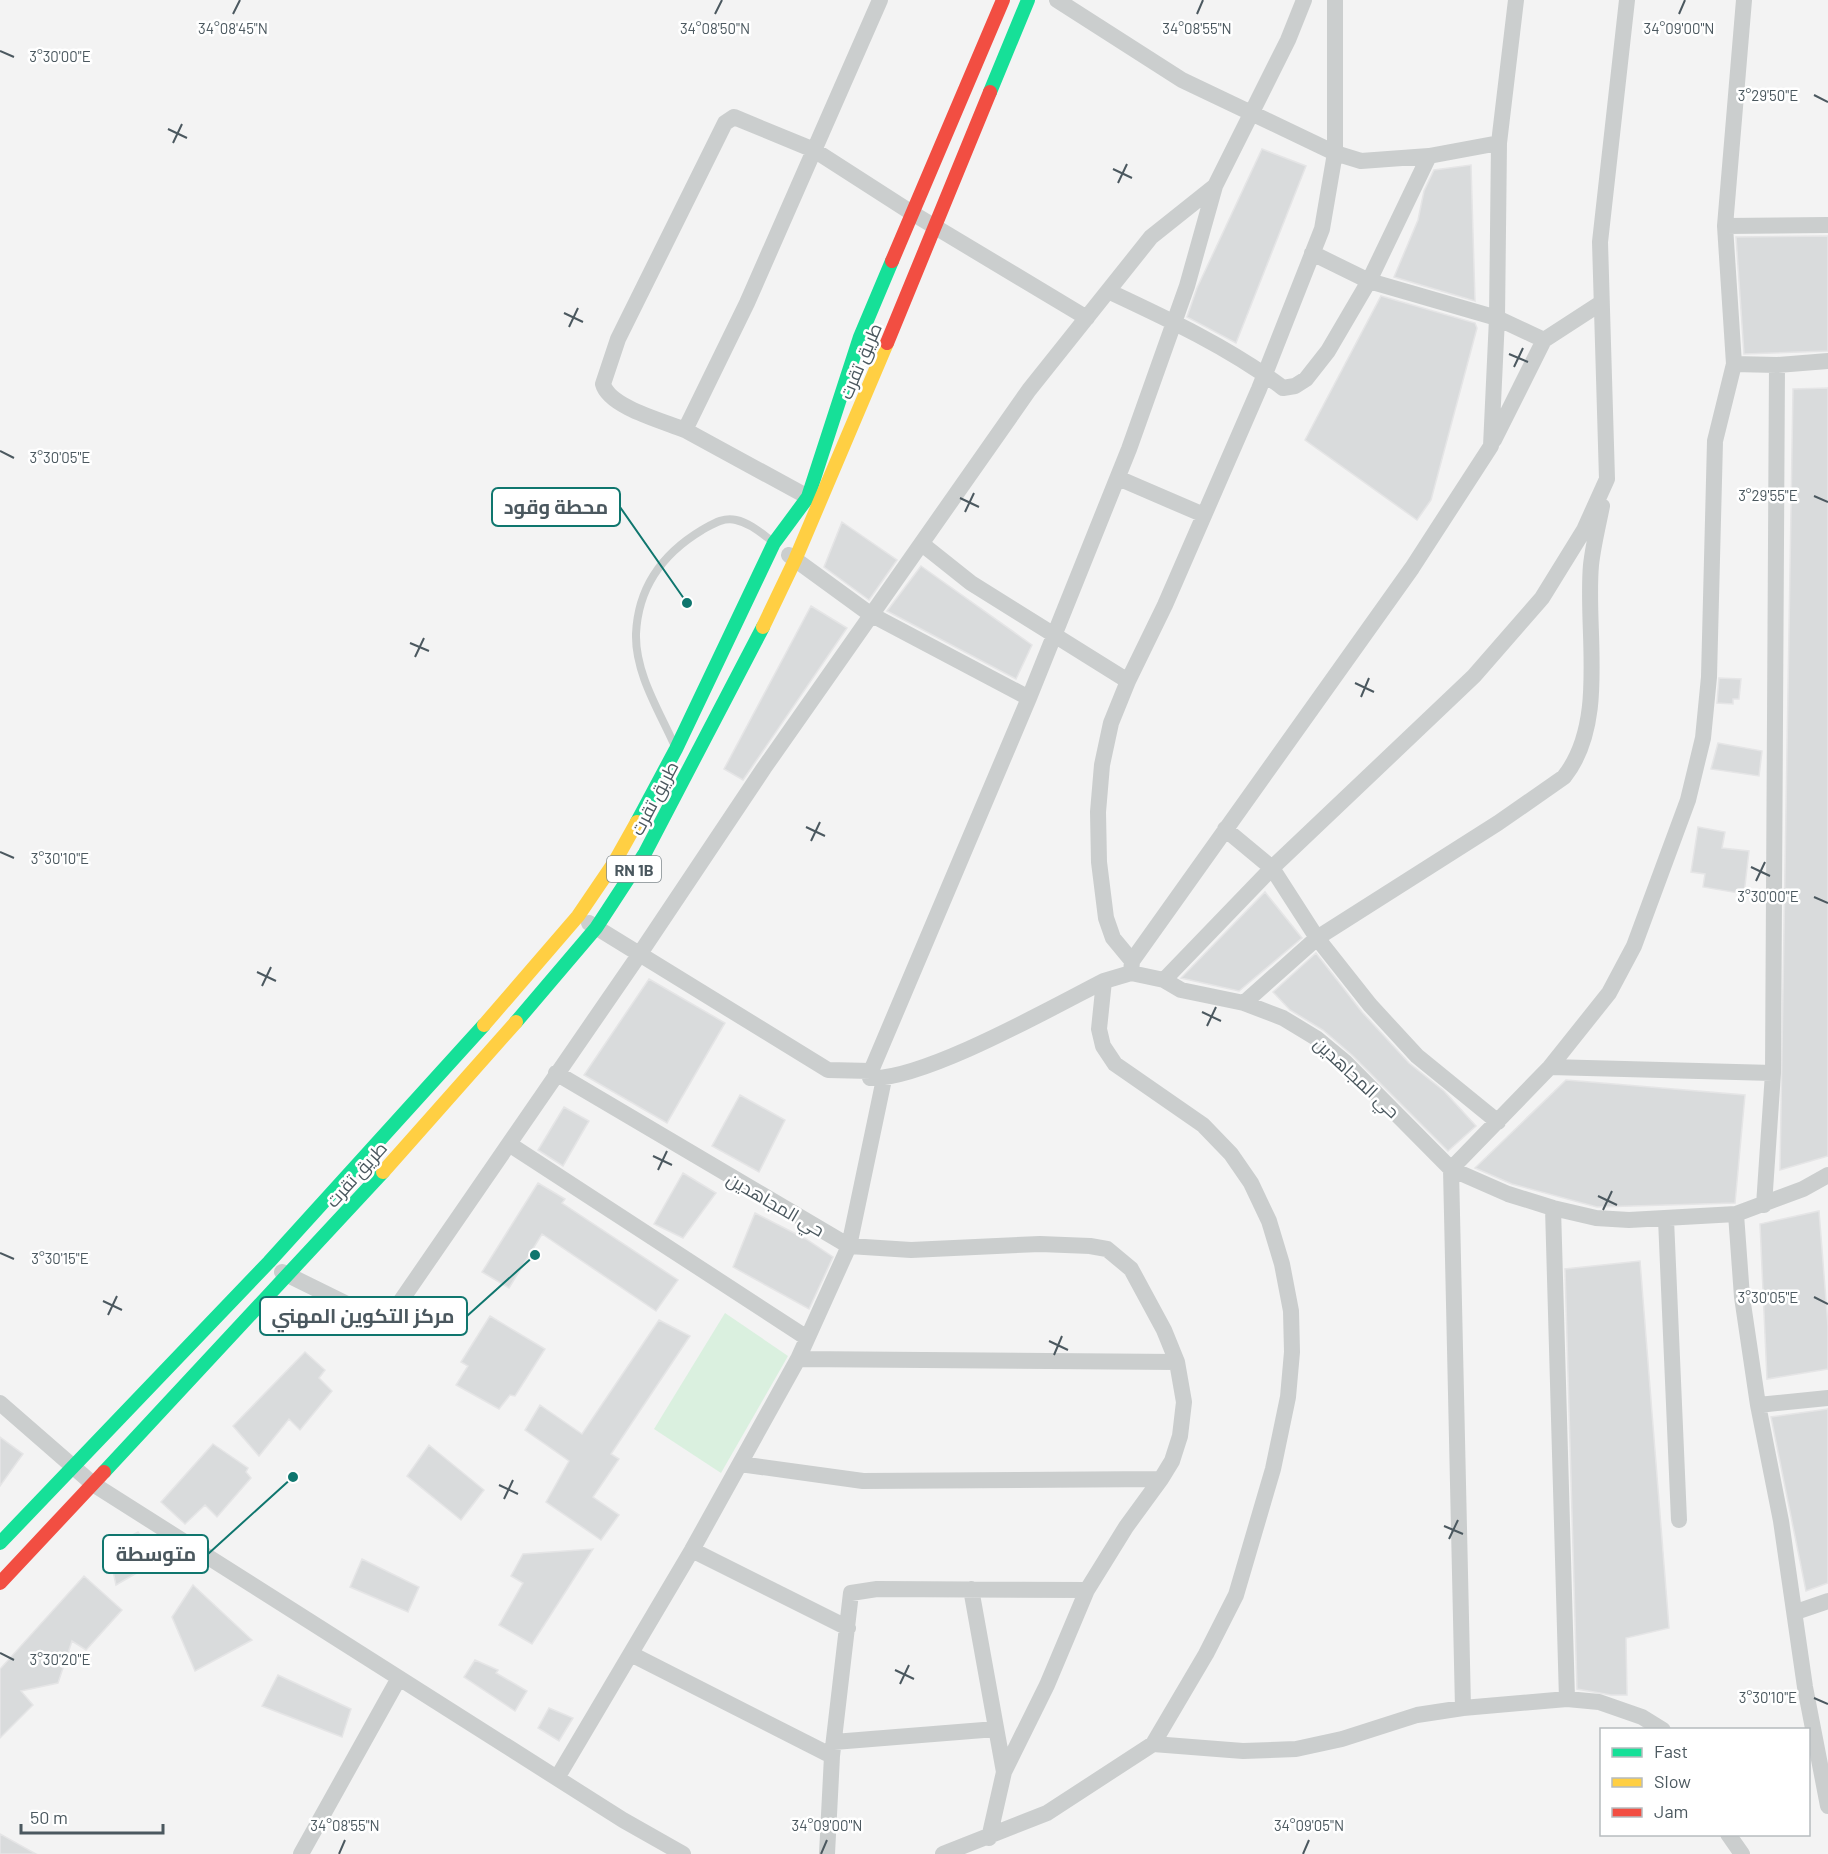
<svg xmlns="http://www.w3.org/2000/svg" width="1828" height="1854" font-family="Barlow,Cairo,sans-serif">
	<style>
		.green { fill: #daf0df }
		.building { fill: #d9dbdc; stroke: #e5e5e6; stroke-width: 1.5 }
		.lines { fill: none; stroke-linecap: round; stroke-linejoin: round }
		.lane { stroke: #cbcece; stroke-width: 8 }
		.street { stroke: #cbcece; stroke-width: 16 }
		.fast { stroke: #16e098; stroke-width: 14 }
		.slow { stroke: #ffcf43; stroke-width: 14 }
		.jam { stroke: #f24e42; stroke-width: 14 }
		.ticks { fill: none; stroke: #4b585f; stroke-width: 2 }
		.labels { text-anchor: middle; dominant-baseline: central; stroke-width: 5; stroke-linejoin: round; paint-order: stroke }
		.shield { fill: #fff; stroke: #818a8f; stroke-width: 1.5 }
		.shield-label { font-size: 16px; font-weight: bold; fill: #4b585f }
		.street-label { font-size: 18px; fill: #4b585f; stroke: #fff }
		.ticks-label { font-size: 15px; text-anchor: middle; fill: #4b585f; stroke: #fff; stroke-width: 5; stroke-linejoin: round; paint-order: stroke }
		.leader { fill: none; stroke: #0f766e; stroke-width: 2 }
		.callout-dot { fill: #0f766e; stroke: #fff; stroke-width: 2 }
		.callout { fill: #fff; stroke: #0f766e; stroke-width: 2 }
		.callout-label { font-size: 20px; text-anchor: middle; font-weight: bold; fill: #4b585f }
	</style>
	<rect width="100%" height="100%" fill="#f3f3f3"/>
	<!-- green -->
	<path class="green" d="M 725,1313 L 788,1356 L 721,1473 L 654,1429 Z"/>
	<!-- building -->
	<path class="building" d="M 1262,149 L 1306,166 L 1236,343 L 1187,317 L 1197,288 Z
		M 1471,165 L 1475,301 L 1394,277 L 1418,220 L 1424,191 L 1434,170 Z
		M 1828,236 L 1828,351 L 1744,354 L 1736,237 Z
		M 1381,296 L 1475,323 L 1477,328 L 1431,500 L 1417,520 L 1305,440 Z
		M 1828,388 L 1828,1156 L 1780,1170 L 1793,389 Z
		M 842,522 L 897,560 L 869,600 L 824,567 Z
		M 921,566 L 1032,645 L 1016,679 L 887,611 Z
		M 811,606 L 847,628 L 743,780 L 724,769 Z
		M 1719,678 L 1741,679 L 1739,699 L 1733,699 L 1733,704 L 1717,703 Z
		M 1718,743 L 1762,751 L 1759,776 L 1711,769 Z
		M 1698,827 L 1725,832 L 1722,848 L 1749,851 L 1744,894 L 1703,887 L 1705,874 L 1691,872 Z
		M 1265,892 L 1302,938 L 1239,991 L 1181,978 Z
		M 1316,953 L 1362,1012 L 1409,1063 L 1444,1091 L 1476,1126 L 1448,1151 L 1352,1055 L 1323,1030 L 1290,1010 L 1273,992 Z
		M 649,979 L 725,1023 L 667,1123 L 584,1075 Z
		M 1566,1080 L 1745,1095 L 1735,1203 L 1597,1207 L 1512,1184 L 1475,1168 Z
		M 740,1095 L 785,1120 L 759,1172 L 712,1146 Z
		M 564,1107 L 589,1121 L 563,1166 L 538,1150 Z
		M 683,1173 L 716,1193 L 683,1238 L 654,1224 Z
		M 538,1183 L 565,1199 L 562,1203 L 678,1280 L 656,1311 L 542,1234 L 509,1288 L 482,1272 Z
		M 1819,1211 L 1828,1326 L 1828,1369 L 1767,1379 L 1760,1224 Z
		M 755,1213 L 806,1239 L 833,1257 L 809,1309 L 733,1267 Z
		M 1640,1261 L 1669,1628 L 1626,1638 L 1627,1695 L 1611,1695 L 1577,1689 L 1565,1269 Z
		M 490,1316 L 545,1349 L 515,1396 L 510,1395 L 499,1409 L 456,1385 L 468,1366 L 461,1362 Z
		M 659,1320 L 690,1336 L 611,1454 L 619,1459 L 593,1497 L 619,1515 L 601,1540 L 546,1502 L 569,1461 L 525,1430 L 540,1405 L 582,1434 Z
		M 305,1352 L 325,1370 L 319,1378 L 332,1391 L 300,1430 L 289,1419 L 259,1456 L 233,1426 Z
		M 1828,1409 L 1828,1583 L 1806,1591 L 1771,1417 Z
		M 0,1437 L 23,1454 L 0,1486 Z
		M 213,1444 L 248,1468 L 246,1472 L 251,1478 L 217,1517 L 205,1505 L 185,1524 L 161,1502 Z
		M 429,1445 L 484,1490 L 461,1520 L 407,1476 Z
		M 138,1532 L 159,1560 L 116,1585 L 108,1548 Z
		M 593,1549 L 532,1644 L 499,1625 L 523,1583 L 511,1576 L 523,1554 Z
		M 362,1559 L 419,1587 L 408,1612 L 350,1587 Z
		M 84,1576 L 122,1610 L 86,1650 L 72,1641 L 58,1683 L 21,1691 L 33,1705 L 0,1738 L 0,1669 Z
		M 193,1585 L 252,1640 L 195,1671 L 172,1617 Z
		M 475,1660 L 498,1670 L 496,1673 L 527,1691 L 515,1711 L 464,1677 Z
		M 278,1675 L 351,1709 L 342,1737 L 262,1706 Z
		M 549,1708 L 573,1718 L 559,1741 L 538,1728 Z
		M 0,1834 L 36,1854 L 0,1854 Z"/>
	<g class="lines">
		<!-- lane -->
		<path class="lane" d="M 673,742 C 658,709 635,672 636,634 C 638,587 662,554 702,530 C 713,524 723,517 736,520 C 750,523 761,533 772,541"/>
		<!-- street -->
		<path class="street" d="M 1057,0 L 1182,80 L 1335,153 L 1361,161 L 1429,156 L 1499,143
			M 1725,226 L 1828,225
			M 1312,253 L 1369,281 L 1497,318 L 1544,340
			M 1108,291 C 1168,319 1230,348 1283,388 L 1295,386 L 1306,379 L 1328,351 L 1369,281 L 1429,156
			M 1734,364 L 1777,365 L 1828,361
			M 685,430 C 663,421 609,407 603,384 L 618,339 L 725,123 L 734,117 L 814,150 L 912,213 L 1087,318
			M 1494,440 L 1544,340 L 1601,303
			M 1118,478 L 1204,515
			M 808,497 L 685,430 L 747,303 L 880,0
			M 922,544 L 971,583 L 1128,681
			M 789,555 L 870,614 L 1029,698
			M 1225,829 L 1272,868 L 1317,938 L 1370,1005 L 1417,1056 L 1498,1122
			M 589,923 L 828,1070 L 871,1071
			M 1132,961 L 1113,938 L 1106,918 L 1099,862 L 1098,812 L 1102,765 L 1111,723 L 1128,681 L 1165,605 L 1259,389 L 1322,229 L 1335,153 L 1335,0
			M 1131,973 L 1132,961 L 1412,568 L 1491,446 L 1497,318 L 1499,143 L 1516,0
			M 1164,980 L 1272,868 L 1474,676 L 1542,598 L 1584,530 L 1607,479 L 1600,242 L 1627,0
			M 1244,1003 L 1317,938 L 1498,823 L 1564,777 C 1608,722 1585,631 1591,565 C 1593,546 1598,526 1602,506
			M 1550,1067 L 1773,1073
			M 871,1071 L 1029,698 L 1129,449 L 1187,286 L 1215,186 L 1288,40 L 1304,0
			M 871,1071 L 870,1078 C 922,1081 1053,1007 1104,981 L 1131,973 L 1164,980 L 1181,990 L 1244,1003 L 1283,1018 L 1316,1038 L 1345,1062 L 1451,1169 L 1508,1194 L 1553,1208 L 1596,1218 L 1629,1220 L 1736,1214 L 1803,1189 L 1828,1175
			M 556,1073 L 849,1246 L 911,1250 L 1040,1244 L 1090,1246 L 1107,1249 L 1131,1269 L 1164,1330 L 1177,1362 L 1184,1402 L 1180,1436 L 1172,1461 L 1161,1479 L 1126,1527 L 1087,1590 L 1047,1685 L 1004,1772 L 989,1838
			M 509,1144 L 807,1338
			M 1764,1205 L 1773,1073 L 1777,365
			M 1553,1208 L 1567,1699
			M 1736,1214 L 1742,1297 L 1758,1405 L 1781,1521 L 1805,1687 L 1828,1806
			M 1666,1219 L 1679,1520
			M 282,1272 L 359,1310 L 384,1313 L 398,1305 L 639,955 L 764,768 L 1029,390 L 1151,237 L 1215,186
			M 798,1359 L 1177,1362
			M 0,1403 L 93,1484 L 623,1820 L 683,1854
			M 1758,1405 L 1828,1398
			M 740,1464 L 863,1481 L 1161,1479
			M 692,1550 L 848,1628
			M 971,1589 L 1004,1772
			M 1796,1612 L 1828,1601
			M 631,1654 L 832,1756
			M 1463,1708 L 1451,1169 L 1550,1067 L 1609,993 L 1634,946 L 1688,800 L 1703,738 L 1709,677 L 1715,441 L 1734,364 L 1725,226 L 1744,0
			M 834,1742 L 996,1729
			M 1153,1744 L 1243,1751 L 1296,1749 L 1342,1739 L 1417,1715 L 1463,1708 L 1567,1699 L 1599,1702 L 1642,1717 L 1663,1730
			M 557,1778 L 692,1550 L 798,1359 L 849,1246 L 884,1079
			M 1728,1834 L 1742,1854
			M 301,1854 L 399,1678
			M 827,1854 L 832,1756 L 851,1593 L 877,1589 L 1087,1590
			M 943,1854 L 1047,1813 L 1153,1744 L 1206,1654 L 1236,1595 L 1273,1469 L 1288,1397 L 1292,1352 L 1291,1311 L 1282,1264 L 1269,1221 L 1251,1183 L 1231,1154 L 1203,1125 L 1115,1064 L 1103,1046 L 1099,1029 L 1104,981"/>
		<!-- fast -->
		<path class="fast" d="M 990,92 L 1028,0
			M 637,822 L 676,749 L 774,543 L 808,497 L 860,337 L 892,261
			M 516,1022 L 596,928 L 645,853 L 763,627
			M 104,1472 L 383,1172
			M 0,1543 L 269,1262 L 484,1025"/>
		<!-- slow -->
		<path class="slow" d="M 763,627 L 795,560 L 887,343
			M 484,1025 L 578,916 L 614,863 L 637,822
			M 383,1172 L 516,1022"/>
		<!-- jam -->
		<path class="jam" d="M 892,261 L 1003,0
			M 887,343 L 990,92
			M 0,1583 L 104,1472"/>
	</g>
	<!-- ticks -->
	<path class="ticks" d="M 233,14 L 240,0M 715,14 L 722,0M 1197,14 L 1203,0M 1679,14 L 1685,0M 0,51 L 14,57M 1814,95 L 1828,102M 168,129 L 187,138M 173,143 L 182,124M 1113,169 L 1132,178M 1118,183 L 1127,164M 564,313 L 583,322M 569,327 L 578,308M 1509,354 L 1528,362M 1514,367 L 1523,348M 0,451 L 14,458M 1814,496 L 1828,502M 960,498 L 979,507M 965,512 L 974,493M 410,643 L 429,651M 415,657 L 424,638M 1355,683 L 1374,692M 1361,697 L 1369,678M 806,827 L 825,836M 811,841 L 820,822M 0,852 L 14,858M 1751,867 L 1770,876M 1756,881 L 1765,862M 1814,897 L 1828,903M 257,972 L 276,981M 262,986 L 271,967M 1202,1012 L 1221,1021M 1207,1026 L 1216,1007M 653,1156 L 672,1165M 658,1170 L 667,1151M 1598,1196 L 1617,1205M 1603,1210 L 1612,1191M 0,1253 L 14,1259M 1814,1297 L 1828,1304M 103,1301 L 122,1310M 108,1315 L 117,1296M 1049,1341 L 1068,1350M 1054,1355 L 1062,1336M 499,1485 L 518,1494M 504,1499 L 513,1480M 1444,1526 L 1463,1534M 1449,1539 L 1458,1520M 0,1653 L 14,1660M 895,1670 L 914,1679M 900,1684 L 909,1665M 1814,1698 L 1828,1704M 339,1854 L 345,1840M 821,1854 L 827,1840M 1303,1854 L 1309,1840"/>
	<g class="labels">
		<!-- shield labels -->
		<rect class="shield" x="607" y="856" width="54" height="26" rx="4.5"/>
		<g class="shield-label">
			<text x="634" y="869">RN 1B</text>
		</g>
		<!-- street labels -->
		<g class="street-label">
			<text transform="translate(860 361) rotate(-67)">طريق تقرت</text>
			<text transform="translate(654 798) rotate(-62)">طريق تقرت</text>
			<text transform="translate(1357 1077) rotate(43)">حي المجاهدين</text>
			<text transform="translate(356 1174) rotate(-48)">طريق تقرت</text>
			<text transform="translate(776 1204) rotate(30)">حي المجاهدين</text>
		</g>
	</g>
	<g class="ticks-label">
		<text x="233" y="34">34°08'45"N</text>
		<text x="715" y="34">34°08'50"N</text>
		<text x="1197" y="34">34°08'55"N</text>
		<text x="1679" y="34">34°09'00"N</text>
		<text x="60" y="62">3°30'00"E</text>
		<text x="1768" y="101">3°29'50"E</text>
		<text x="60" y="463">3°30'05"E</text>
		<text x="1768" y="501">3°29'55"E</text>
		<text x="60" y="864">3°30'10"E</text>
		<text x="1768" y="902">3°30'00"E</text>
		<text x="60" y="1264">3°30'15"E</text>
		<text x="1768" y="1303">3°30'05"E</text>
		<text x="60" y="1665">3°30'20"E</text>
		<text x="1768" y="1703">3°30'10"E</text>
		<text x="345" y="1831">34°08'55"N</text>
		<text x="827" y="1831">34°09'00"N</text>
		<text x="1309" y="1831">34°09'05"N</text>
	</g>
	<!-- callouts -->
	<path class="leader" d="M687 603L620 507M535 1255L467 1316M293 1477L208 1554"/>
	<g class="callout-dot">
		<circle cx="687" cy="603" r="6"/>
		<circle cx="535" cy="1255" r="6"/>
		<circle cx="293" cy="1477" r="6"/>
	</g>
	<g class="callout">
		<rect x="492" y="488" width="128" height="38" rx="6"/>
		<rect x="260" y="1297" width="207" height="38" rx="6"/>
		<rect x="103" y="1535" width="105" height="38" rx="6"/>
	</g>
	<g class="callout-label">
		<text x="556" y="514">محطة وقود</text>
		<text x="363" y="1323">مركز التكوين المهني</text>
		<text x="156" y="1561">متوسطة</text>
	</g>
	<!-- legend -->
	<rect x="1600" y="1728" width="210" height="108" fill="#ffffff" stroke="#b7bcbf" stroke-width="1.5"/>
	<rect x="1612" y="1748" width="30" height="9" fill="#16e098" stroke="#b7bcbf" stroke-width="1.5"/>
	<text x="1654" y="1758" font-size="18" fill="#4b585f">Fast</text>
	<rect x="1612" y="1778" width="30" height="9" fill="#ffcf43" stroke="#b7bcbf" stroke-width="1.5"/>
	<text x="1654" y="1788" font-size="18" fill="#4b585f">Slow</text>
	<rect x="1612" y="1808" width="30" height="9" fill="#f24e42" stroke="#b7bcbf" stroke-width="1.5"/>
	<text x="1654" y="1818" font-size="18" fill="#4b585f">Jam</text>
	<!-- scale -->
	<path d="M21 1824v9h142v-9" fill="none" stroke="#4b585f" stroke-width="3"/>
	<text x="30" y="1824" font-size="18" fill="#4b585f" stroke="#ffffff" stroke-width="4.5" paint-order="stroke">50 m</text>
</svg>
